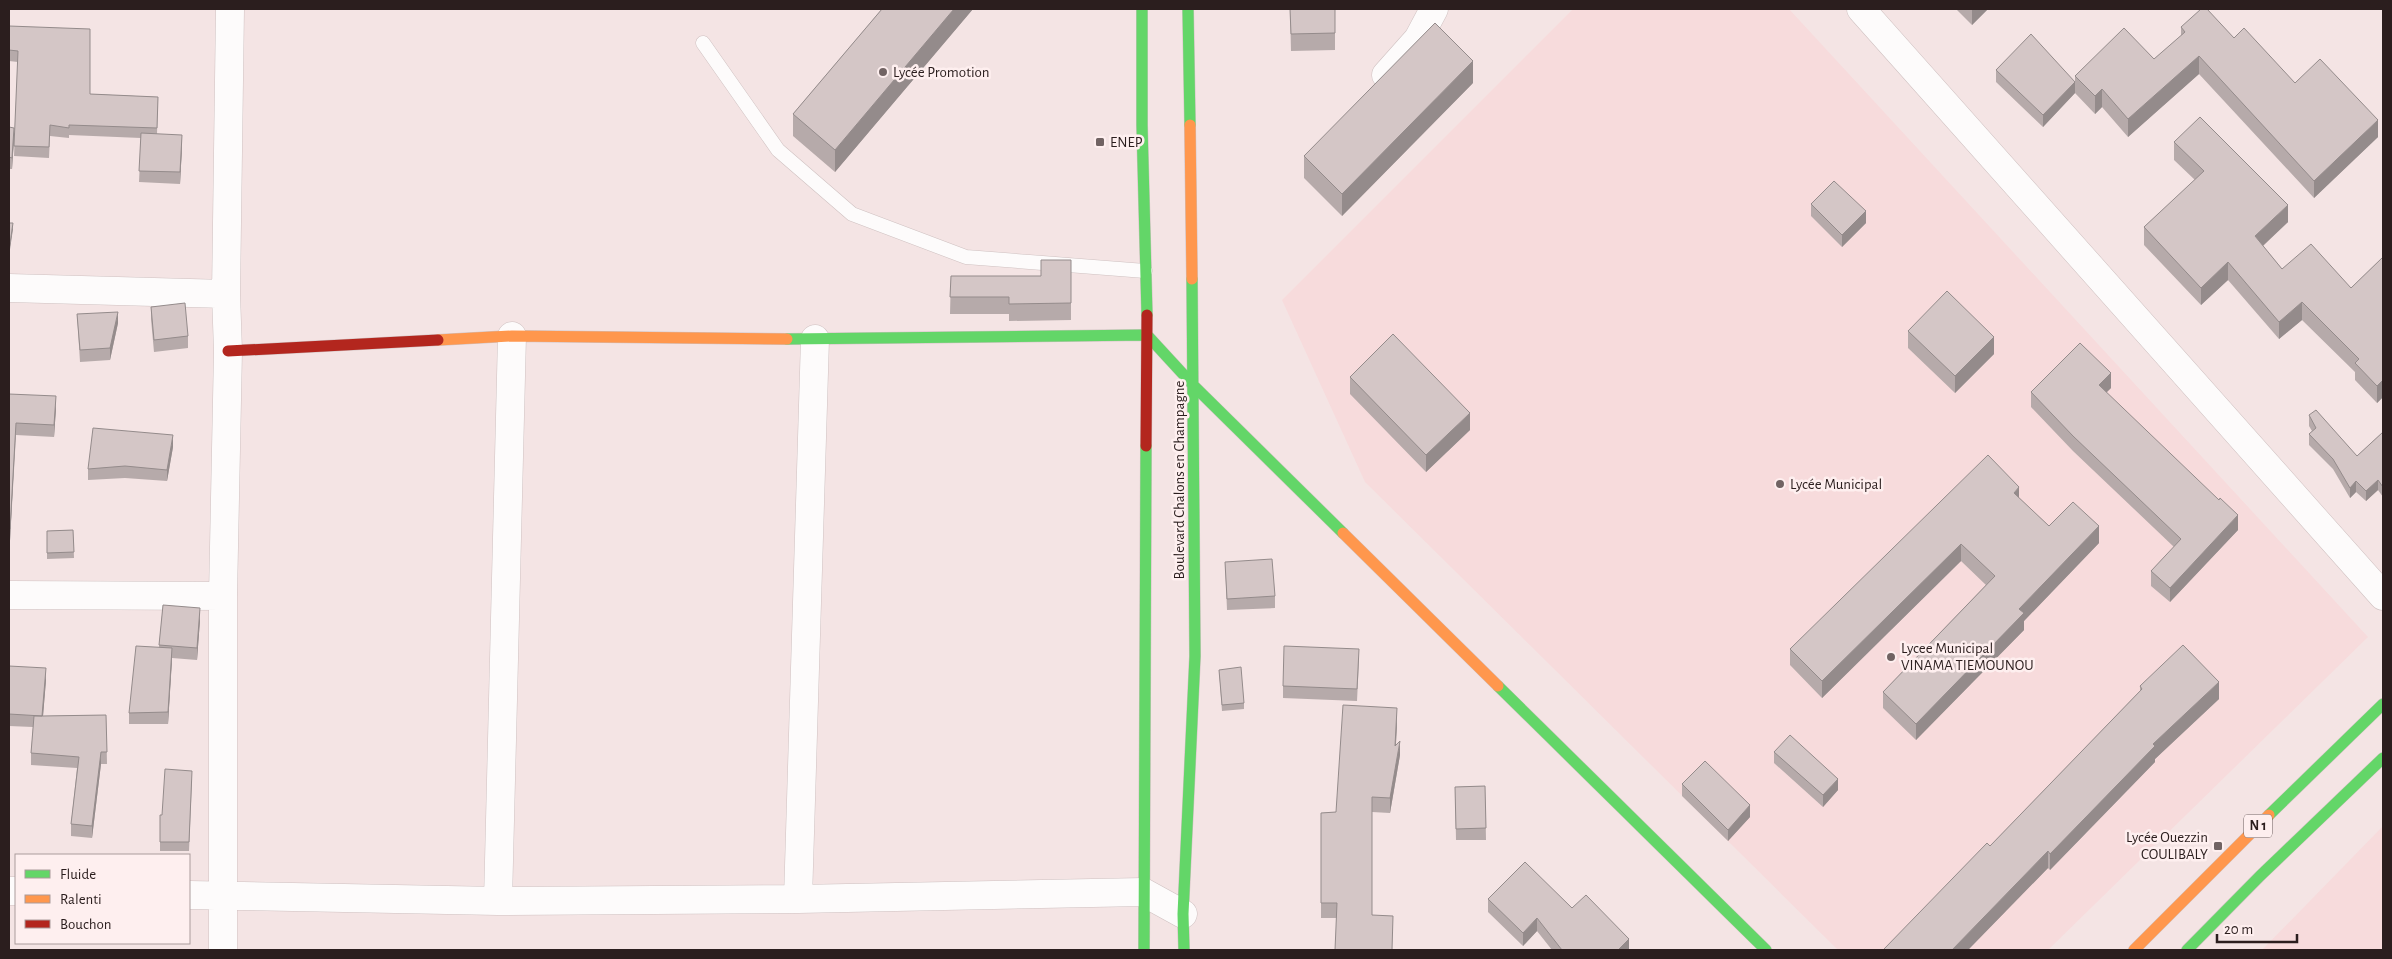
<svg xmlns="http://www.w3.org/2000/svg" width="2392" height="959" font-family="'Alegreya Sans',sans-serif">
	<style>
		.built { fill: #f7dbdc }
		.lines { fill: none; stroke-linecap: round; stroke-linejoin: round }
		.lane-casing { stroke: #cfc1c1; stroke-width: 15 }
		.street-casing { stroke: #cfc1c1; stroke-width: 29 }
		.fast-casing { stroke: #cfc1c1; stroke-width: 12 }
		.slow-casing { stroke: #cfc1c1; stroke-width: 12 }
		.jam-casing { stroke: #cfc1c1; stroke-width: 12 }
		.lane { stroke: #fdfbfb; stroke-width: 14 }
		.street { stroke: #fdfbfb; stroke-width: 28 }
		.fast { stroke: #63d668; stroke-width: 11 }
		.slow { stroke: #ff974d; stroke-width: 11 }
		.jam { stroke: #b3261e; stroke-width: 11 }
		.wall { fill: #b6aaaa }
		.shaded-wall { fill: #948b8b }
		.building { fill: #d4c6c6; stroke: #948b8b }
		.poi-dot { fill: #716363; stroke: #feefef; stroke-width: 2 }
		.labels { text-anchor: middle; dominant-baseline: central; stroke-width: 5; stroke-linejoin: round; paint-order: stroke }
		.shield { fill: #feefef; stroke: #6a5d5d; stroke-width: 1 }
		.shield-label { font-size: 14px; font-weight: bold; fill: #2b1e1e }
		.poi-label { font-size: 15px; fill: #2b1e1e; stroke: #feefef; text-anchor: start }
		.street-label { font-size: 15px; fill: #2b1e1e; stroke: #feefef }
	</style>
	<rect width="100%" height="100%" fill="#f4e4e4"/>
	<!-- built -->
	<path class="built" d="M 1573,9 L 1789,9 L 2368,637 L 2048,950 L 1838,950 L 1365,482 L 1282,300 Z
		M 2383,826 L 2383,950 L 2262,950 Z"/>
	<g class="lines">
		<defs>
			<path id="lane" d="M 703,43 L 778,150 L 852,214 L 966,257 L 1145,271"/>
			<path id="street" d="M 1861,9 L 2383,596
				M 1386,75 L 1418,39 L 1434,9
				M 9,288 L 226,294
				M 9,595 L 223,596
				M 9,891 L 16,891
				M 189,895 L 498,901 L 798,899 L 1143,892 L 1183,914
				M 798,899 L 815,339
				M 498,901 L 512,336
				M 223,950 L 223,596 L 228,351 L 226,294 L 230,9"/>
			<path id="fast" d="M 1142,9 L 1142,125 L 1147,315
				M 1188,9 L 1190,125
				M 787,339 L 1147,335 L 1194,386 L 1343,533
				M 1498,686 L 1766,950
				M 2269,815 L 2383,704
				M 1144,950 L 1146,446
				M 1184,950 L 1183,914 L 1195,656 L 1192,279
				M 2187,950 L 2260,876 L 2383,758"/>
			<path id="slow" d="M 1190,125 L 1192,279
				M 438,340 L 512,336 L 787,339
				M 1343,533 L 1498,686
				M 2134,950 L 2269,815"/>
			<path id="jam" d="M 228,351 L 438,340
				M 1146,446 L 1147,315"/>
		</defs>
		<!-- lane casing -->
		<use href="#lane" class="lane-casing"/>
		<!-- street casing -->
		<use href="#street" class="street-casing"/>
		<!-- fast casing -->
		<use href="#fast" class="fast-casing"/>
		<!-- slow casing -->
		<use href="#slow" class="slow-casing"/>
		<!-- jam casing -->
		<use href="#jam" class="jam-casing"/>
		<!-- lane -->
		<use href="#lane" class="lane"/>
		<!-- street -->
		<use href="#street" class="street"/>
		<!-- fast -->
		<use href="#fast" class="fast"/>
		<!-- slow -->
		<use href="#slow" class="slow"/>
		<!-- jam -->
		<use href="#jam" class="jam"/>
	</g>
	<!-- wall -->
	<path class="wall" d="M 882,9 L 973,9 L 835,172 L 793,136 L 793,114 Z
		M 1290,9 L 1335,9 L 1335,50 L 1291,51 Z
		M 1956,9 L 1988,9 L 1972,25 Z
		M 9,19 L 10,26 L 90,94 L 158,97 L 157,134 L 182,147 L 180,184 L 139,182 L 141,138 L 69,135 L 69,138 L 50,136 L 49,158 L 14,156 L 18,62 L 9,61 Z
		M 2181,27 L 2234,38 L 2295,83 L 2378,137 L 2314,198 L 2199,74 L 2128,137 L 2102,107 L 2095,114 L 2075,93 L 2043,127 L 1996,82 L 1996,70 L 2075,82 L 2075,76 L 2154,59 L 2181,36 Z
		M 1473,83 L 1342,216 L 1304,178 L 1304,156 Z
		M 9,127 L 14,139 L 12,169 L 9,169 Z
		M 2174,142 L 2288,222 L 2263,246 L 2282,269 L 2351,288 L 2383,257 L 2383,397 L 2377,403 L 2355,380 L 2355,372 L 2302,320 L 2279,339 L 2228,280 L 2201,305 L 2144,245 L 2144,227 L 2195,180 L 2174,160 Z
		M 1811,204 L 1866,223 L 1842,247 L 1811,216 Z
		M 1071,260 L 1071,320 L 1009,321 L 1009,314 L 950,314 L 951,276 L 1041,276 Z
		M 151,307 L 188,336 L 188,348 L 154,352 L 151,319 Z
		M 77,314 L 118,323 L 110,360 L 80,362 Z
		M 1908,331 L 1994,354 L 1955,393 L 1908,348 Z
		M 1350,377 L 1470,430 L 1426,472 L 1350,394 Z
		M 2111,388 L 2106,392 L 2238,530 L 2170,602 L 2151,586 L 2151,571 L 2174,547 L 2073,451 L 2031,407 L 2031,392 Z
		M 9,394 L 56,408 L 54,437 L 16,435 L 10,541 Z
		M 2309,415 L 2357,456 L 2383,432 L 2383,497 L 2378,490 L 2366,501 L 2356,492 L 2350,498 L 2333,469 L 2309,445 L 2309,434 L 2312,431 L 2309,426 Z
		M 173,447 L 167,481 L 125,478 L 88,480 L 88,469 Z
		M 2019,498 L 2049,526 L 2099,543 L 2024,621 L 2024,630 L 1916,740 L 1883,708 L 1883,692 L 1986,585 L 1961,561 L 1822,698 L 1790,665 L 1790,649 Z
		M 73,530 L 74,558 L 47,559 L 47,531 Z
		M 1225,562 L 1275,596 L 1275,608 L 1227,610 Z
		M 163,605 L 200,620 L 197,660 L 172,658 L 168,724 L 129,724 L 129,713 L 159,647 Z
		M 1359,660 L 1357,701 L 1283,698 L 1283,686 Z
		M 9,666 L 46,680 L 43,716 L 106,715 L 107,764 L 101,764 L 92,838 L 71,836 L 71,824 L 77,768 L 31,765 L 31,753 L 33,727 L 9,726 Z
		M 1219,670 L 1244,703 L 1244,709 L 1222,711 Z
		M 2140,686 L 2219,699 L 2155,759 L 2155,762 L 2050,870 L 2048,868 L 1968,950 L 1884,950 L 1884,949 L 1990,846 L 2140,691 Z
		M 1397,722 L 1396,745 L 1400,755 L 1390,813 L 1372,812 L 1372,915 L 1393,931 L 1336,918 L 1321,918 L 1321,813 L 1336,812 Z
		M 1774,752 L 1838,790 L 1823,807 L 1774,763 Z
		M 192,780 L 189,851 L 160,851 L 160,815 L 162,815 Z
		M 1682,784 L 1750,817 L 1728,841 L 1682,796 Z
		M 1485,786 L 1486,840 L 1456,840 L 1455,787 Z
		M 1488,899 L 1572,908 L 1629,950 L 1552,950 L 1537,931 L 1523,946 L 1488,912 Z"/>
	<!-- shaded-wall -->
	<path class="shaded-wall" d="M 954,9 L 973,9 L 835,172 L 835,150 Z
		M 1972,9 L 1988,9 L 1972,25 Z
		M 2199,56 L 2199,74 L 2128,137 L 2128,119 Z
		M 1473,61 L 1473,83 L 1342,216 L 1342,194 Z
		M 2075,82 L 2075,93 L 2043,127 L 2043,115 Z
		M 2102,89 L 2102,107 L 2095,114 L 2095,96 Z
		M 2378,120 L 2378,137 L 2314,198 L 2314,181 Z
		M 14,128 L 14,139 L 12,169 L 12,158 Z
		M 182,135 L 182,147 L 180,184 L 180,172 Z
		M 2288,205 L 2288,222 L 2255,253 L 2255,236 Z
		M 1866,211 L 1866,223 L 1842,247 L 1842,235 Z
		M 13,223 L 13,229 L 9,256 L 9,250 Z
		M 2228,262 L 2228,280 L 2201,305 L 2201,288 Z
		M 2302,302 L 2302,320 L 2279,339 L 2279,322 Z
		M 118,312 L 118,323 L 110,360 L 110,348 Z
		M 1994,337 L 1994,354 L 1955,393 L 1955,376 Z
		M 2111,373 L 2111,388 L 2099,400 L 2099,385 Z
		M 2383,380 L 2383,397 L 2377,403 L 2377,386 Z
		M 56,396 L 56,408 L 54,437 L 54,425 Z
		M 1470,413 L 1470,430 L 1426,472 L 1426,455 Z
		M 16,423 L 10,541 L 9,541 L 9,530 Z
		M 173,435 L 173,447 L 167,481 L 167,470 Z
		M 2378,480 L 2378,490 L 2366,501 L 2366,491 Z
		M 2356,481 L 2356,492 L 2350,498 L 2350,488 Z
		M 2019,487 L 2019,504 L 2014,493 Z
		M 2238,515 L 2238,530 L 2170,602 L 2170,588 Z
		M 2099,526 L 2099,543 L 2024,621 L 2024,630 L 1916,740 L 1916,724 L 2019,609 Z
		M 1961,544 L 1961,561 L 1822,698 L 1822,681 Z
		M 200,608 L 200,620 L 197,660 L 197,648 Z
		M 172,648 L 172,660 L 168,724 L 168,712 Z
		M 46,668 L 46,680 L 42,728 L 42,716 Z
		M 2219,682 L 2219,699 L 2155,759 L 2155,762 L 2050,870 L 2050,854 L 2153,744 Z
		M 1397,708 L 1397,722 L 1395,761 L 1395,746 Z
		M 1400,741 L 1400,755 L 1390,813 L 1390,798 Z
		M 101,752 L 101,764 L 92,838 L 92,826 Z
		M 1838,779 L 1838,790 L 1823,807 L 1823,795 Z
		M 1750,805 L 1750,817 L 1728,841 L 1728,830 Z
		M 2048,851 L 2048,868 L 1968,950 L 1952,950 Z
		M 1537,918 L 1537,931 L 1523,946 L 1523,933 Z
		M 1629,939 L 1629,950 L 1618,950 Z"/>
	<!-- building -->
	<path class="building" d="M 882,9 L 954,9 L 835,150 L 793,114 Z
		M 1290,9 L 1335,9 L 1335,33 L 1291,34 Z
		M 2201,9 L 2207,9 L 2234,38 L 2244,28 L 2295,83 L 2320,59 L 2378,120 L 2314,181 L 2199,56 L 2128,119 L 2102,89 L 2095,96 L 2075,76 L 2124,28 L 2154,59 L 2185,32 L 2181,27 Z
		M 1435,23 L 1473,61 L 1342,194 L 1304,156 Z
		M 9,26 L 90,29 L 90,94 L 158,97 L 157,128 L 69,125 L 69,128 L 50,125 L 49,147 L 14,146 L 18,51 L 9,50 Z
		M 2031,34 L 2075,82 L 2043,115 L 1996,70 Z
		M 2200,117 L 2288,205 L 2255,236 L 2282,269 L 2311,244 L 2351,288 L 2383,257 L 2383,380 L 2377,386 L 2355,363 L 2359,359 L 2302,302 L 2279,322 L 2228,262 L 2201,288 L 2144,227 L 2204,171 L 2174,142 Z
		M 9,127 L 14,128 L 12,158 L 9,157 Z
		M 141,133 L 182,135 L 180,172 L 139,171 Z
		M 1834,181 L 1866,211 L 1842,235 L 1811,204 Z
		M 9,223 L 13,223 L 9,250 Z
		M 1041,260 L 1071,260 L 1071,303 L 1009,304 L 1009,297 L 950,297 L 951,276 L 1041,276 Z
		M 1947,291 L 1994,337 L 1955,376 L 1908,331 Z
		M 185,303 L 188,336 L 154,340 L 151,307 Z
		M 118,312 L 110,348 L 80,350 L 77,314 Z
		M 1393,334 L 1470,413 L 1426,455 L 1350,377 Z
		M 2080,343 L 2111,373 L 2099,385 L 2219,500 L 2220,498 L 2238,515 L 2170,588 L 2151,571 L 2181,539 L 2073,436 L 2031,392 Z
		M 9,394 L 56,396 L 54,425 L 16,423 L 10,529 L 9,530 Z
		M 2316,410 L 2357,456 L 2383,432 L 2383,487 L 2378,480 L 2366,491 L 2356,481 L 2350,488 L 2333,459 L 2309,434 L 2316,428 L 2309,415 Z
		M 93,428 L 173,435 L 167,470 L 125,466 L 88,469 Z
		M 1988,455 L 2019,487 L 2014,493 L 2049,526 L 2073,502 L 2099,526 L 2019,609 L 2024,613 L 1916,724 L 1883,692 L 1995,576 L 1961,544 L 1822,681 L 1790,649 Z
		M 73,530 L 74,552 L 47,553 L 47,531 Z
		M 1272,559 L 1275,596 L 1227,599 L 1225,562 Z
		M 163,605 L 200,608 L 197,648 L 159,645 Z
		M 2183,645 L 2219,682 L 2153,744 L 2155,746 L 2050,854 L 2048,851 L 1952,950 L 1885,950 L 1884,949 L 1987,843 L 1990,846 L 2142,689 L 2140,686 Z
		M 136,646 L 172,648 L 168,712 L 129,713 Z
		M 1284,646 L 1359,649 L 1357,689 L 1283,686 Z
		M 9,666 L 46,668 L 42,716 L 106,715 L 107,752 L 101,752 L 92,826 L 71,824 L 79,757 L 31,753 L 34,716 L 42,716 L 9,714 Z
		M 1241,667 L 1244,703 L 1222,705 L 1219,670 Z
		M 1343,705 L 1397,708 L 1395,746 L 1400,741 L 1390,798 L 1372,797 L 1372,915 L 1393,916 L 1392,950 L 1335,950 L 1337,903 L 1321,903 L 1321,813 L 1336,812 Z
		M 1790,735 L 1838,779 L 1823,795 L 1774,752 Z
		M 1705,761 L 1750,805 L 1728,830 L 1682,784 Z
		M 165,769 L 192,771 L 189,842 L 160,842 L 160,815 L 162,815 Z
		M 1485,786 L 1486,828 L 1456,829 L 1455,787 Z
		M 1525,862 L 1572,908 L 1586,895 L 1629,939 L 1618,950 L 1562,950 L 1537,918 L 1523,933 L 1488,899 Z"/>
	<!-- markers -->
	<g class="poi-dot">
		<circle cx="883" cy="72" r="5"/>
		<rect x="1095" y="137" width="10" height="10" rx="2.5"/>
		<circle cx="1780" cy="484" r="5"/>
		<circle cx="1891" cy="657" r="5"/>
		<rect x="2213" y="841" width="10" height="10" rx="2.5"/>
	</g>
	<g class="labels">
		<!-- shield labels -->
		<rect class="shield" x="2244" y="814.5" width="28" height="23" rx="4"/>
		<g class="shield-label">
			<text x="2258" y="826">N 1</text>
		</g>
		<!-- poi labels -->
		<g class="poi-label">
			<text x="893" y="72">Lycée Promotion</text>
			<text x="1110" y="142">ENEP</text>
			<text x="1790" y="484">Lycée Municipal</text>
			<text x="1901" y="648">Lycee Municipal<tspan x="1901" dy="17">VINAMA TIEMOUNOU</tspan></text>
			<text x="2208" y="837" text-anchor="end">Lycée Ouezzin<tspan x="2208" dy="17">COULIBALY</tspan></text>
		</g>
		<!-- street labels -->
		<g class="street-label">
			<text transform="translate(1179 480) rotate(-90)">Boulevard Chalons en Champagne</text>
		</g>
	</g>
	<!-- border -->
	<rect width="2392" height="959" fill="none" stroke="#2b1e1e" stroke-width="20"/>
	<!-- legend -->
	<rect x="15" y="854" width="175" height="90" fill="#feefef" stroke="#aa9b9b"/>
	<rect x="25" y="870" width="25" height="8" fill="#63d668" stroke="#aa9b9b"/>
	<text x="60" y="879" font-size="15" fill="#2b1e1e">Fluide</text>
	<rect x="25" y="895" width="25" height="8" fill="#ff974d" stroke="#aa9b9b"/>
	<text x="60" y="904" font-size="15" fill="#2b1e1e">Ralenti</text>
	<rect x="25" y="920" width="25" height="8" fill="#b3261e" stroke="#aa9b9b"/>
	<text x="60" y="929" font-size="15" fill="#2b1e1e">Bouchon</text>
	<!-- scale -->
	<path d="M2217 934v8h80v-8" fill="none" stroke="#2b1e1e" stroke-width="2.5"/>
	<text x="2224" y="934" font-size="15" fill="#2b1e1e" stroke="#feefef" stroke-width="4" paint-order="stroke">20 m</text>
</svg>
